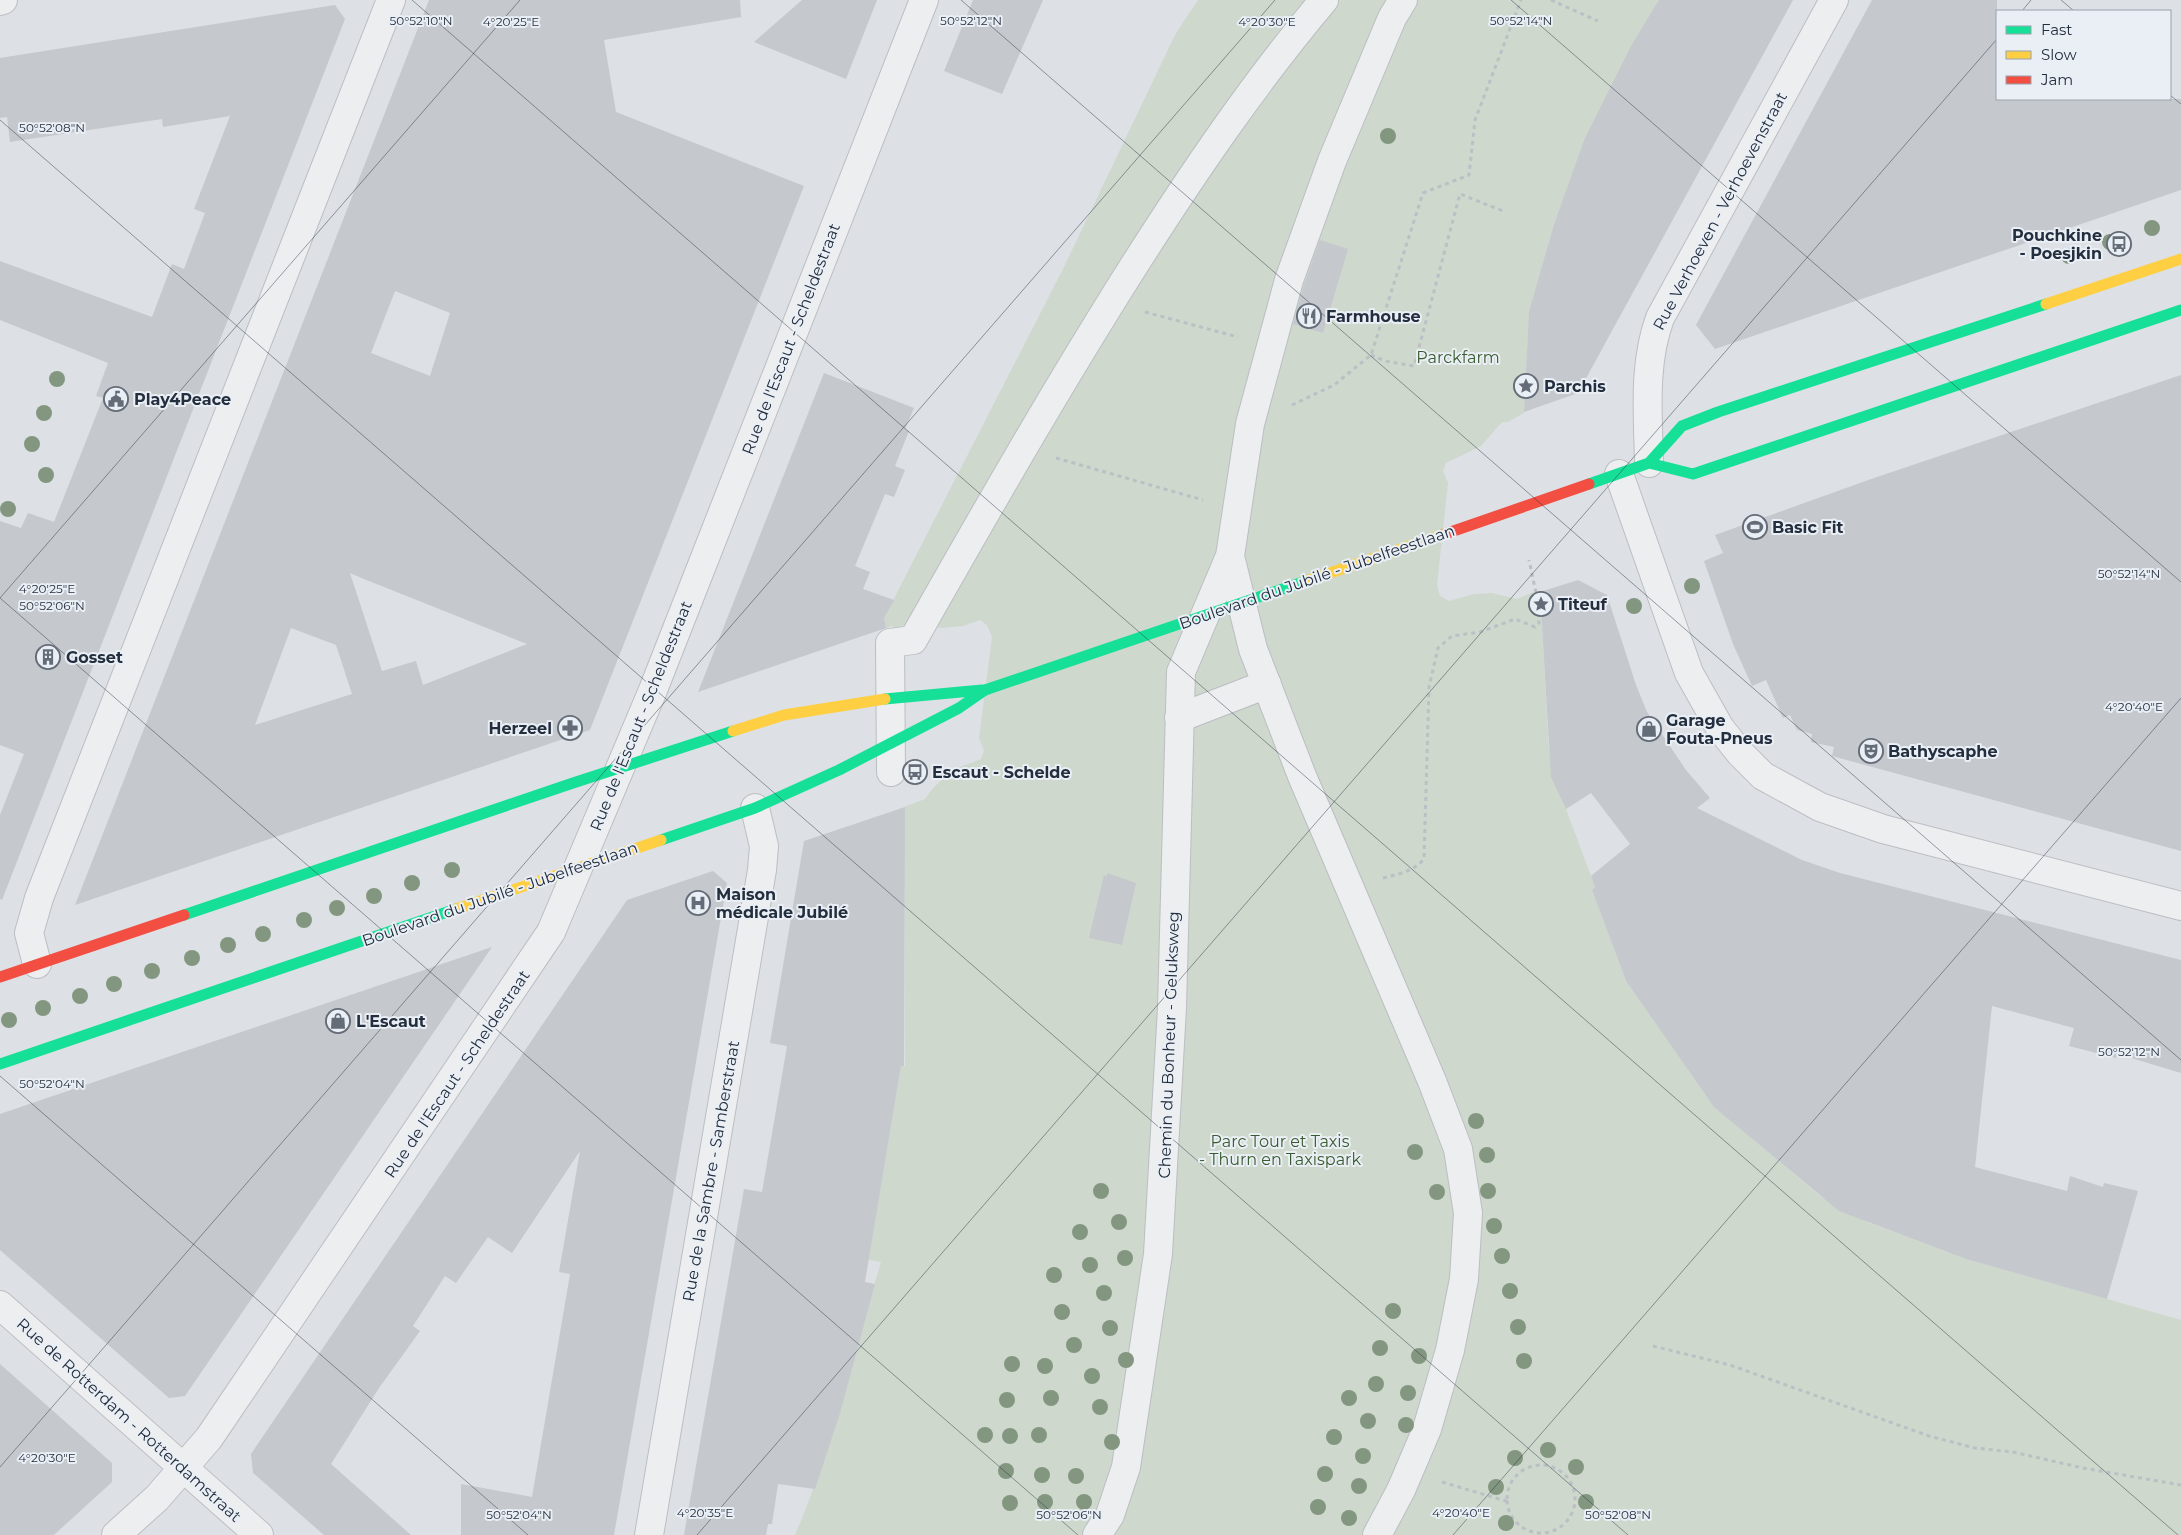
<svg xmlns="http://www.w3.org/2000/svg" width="2181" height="1535" font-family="Montserrat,sans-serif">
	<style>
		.green { fill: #ced8cd }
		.building { fill: #c5c8cc; fill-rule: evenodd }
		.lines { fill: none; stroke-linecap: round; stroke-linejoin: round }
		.street-casing { stroke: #bbbec2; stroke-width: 30 }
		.path { stroke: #bcbfc4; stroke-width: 3; stroke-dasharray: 4 4; stroke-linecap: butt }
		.street { stroke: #edeef0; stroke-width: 28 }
		.fast { stroke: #16e098; stroke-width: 11 }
		.slow { stroke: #ffcf43; stroke-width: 11 }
		.jam { stroke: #f24e42; stroke-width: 11 }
		.fast-bridge { stroke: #16e098; stroke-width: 11 }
		.slow-bridge { stroke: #ffcf43; stroke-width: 11 }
		.tree { fill: #839780 }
		.ticks { fill: none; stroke: #232e3e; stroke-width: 1; stroke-opacity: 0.45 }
		.labels { text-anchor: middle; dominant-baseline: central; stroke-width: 4; stroke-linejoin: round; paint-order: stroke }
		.street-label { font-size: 16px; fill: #232e3e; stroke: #eaeff5 }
		.poi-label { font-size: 16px; font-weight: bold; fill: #232e3e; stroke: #eaeff5; text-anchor: start }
		.park-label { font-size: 16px; fill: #395b2f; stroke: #eaeff5 }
		.ticks-label { font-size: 12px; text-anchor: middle; fill: #232e3e; stroke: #eaeff5; stroke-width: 4; stroke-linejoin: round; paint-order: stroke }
	</style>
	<rect width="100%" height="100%" fill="#dde0e4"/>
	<!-- green -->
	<path class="green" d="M 1198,0 L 1659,0 L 1593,122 L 1554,223 L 1529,315 L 1524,413 L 1508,422 L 1502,422 L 1481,446 L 1446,463 L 1443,471 L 1448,483 L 1437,585 L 1440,596 L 1449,601 L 1474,594 L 1492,593 L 1517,599 L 1533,592 L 1540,592 L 1549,751 L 1554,782 L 1566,809 L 1591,876 L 1595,887 L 1592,890 L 1626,981 L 1707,1097 L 1717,1109 L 1820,1196 L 1867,1222 L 1966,1259 L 2181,1320 L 2181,1535 L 795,1535 C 833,1447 854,1354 881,1262 L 869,1260 L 869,1256 L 901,1066 L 905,1066 L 904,807 L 925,799 L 933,788 L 953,770 L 981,759 L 984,751 L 979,738 L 992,637 L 987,625 L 980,620 L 963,626 L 942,628 L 912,622 L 894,629 L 892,626 L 886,628 L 884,618 L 1062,271 L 1176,33 Z"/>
	<!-- building -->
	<path class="building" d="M 429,0 L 740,0 L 741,17 L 604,40 L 616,112 L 804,186 L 590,730 L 75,905 ZM 395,291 L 450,313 L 430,376 L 371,353 ZM 350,573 L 364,579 L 527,644 L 423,685 L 416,661 L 382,671 ZM 291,628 L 336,645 L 352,694 L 255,725 Z
		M 802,0 L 877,0 L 846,79 L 754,42 Z
		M 973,0 L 1043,0 L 1002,94 L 944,71 Z
		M 1659,0 L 1793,0 L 1578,393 L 1524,412 L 1529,312 L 1554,224 L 1585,138 L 1631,46 Z
		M 1872,0 L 1997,0 L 1997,99 L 2181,99 L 2181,190 L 1715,349 L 1696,325 Z
		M 335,5 L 345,19 L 2,900 L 0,899 L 0,815 L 24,754 L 0,745 L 0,521 L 21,528 L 28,513 L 54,522 L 103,398 L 96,396 L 108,363 L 0,320 L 0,261 L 152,317 L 172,264 L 184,269 L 205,213 L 194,209 L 230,116 L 163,127 L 162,119 L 10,142 L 7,117 L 0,118 L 0,58 Z
		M 1320,240 L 1348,249 L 1323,333 L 1293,324 L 1304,285 Z
		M 824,373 L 914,408 L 905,429 L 909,431 L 895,466 L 905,470 L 894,497 L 885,494 L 855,566 L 870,572 L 863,589 L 894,600 L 884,618 L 886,628 L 698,692 Z
		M 2181,375 L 2181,851 L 1832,756 L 1834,747 L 1811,742 L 1812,734 L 1797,730 L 1790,715 L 1783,718 L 1766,680 L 1752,686 L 1733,644 L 1704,561 L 1723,553 L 1715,535 L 1874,478 Z
		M 1578,580 L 1607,595 L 1636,685 L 1647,712 L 1686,770 L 1710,798 L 1697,808 L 1802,860 L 1840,873 L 2181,960 L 2181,1073 L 2118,1054 L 2116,1058 L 2069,1046 L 2074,1028 L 1992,1006 L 1975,1167 L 2067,1191 L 2070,1176 L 2103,1187 L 2104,1183 L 2138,1191 L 2107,1299 L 1966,1259 L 1839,1211 L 1714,1107 L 1626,981 L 1592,890 L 1595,887 L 1591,876 L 1630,844 L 1591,793 L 1566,809 L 1551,777 L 1540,592 Z
		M 905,807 L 904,1066 L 901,1066 L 865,1282 L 875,1284 L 840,1413 L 815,1489 L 778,1484 L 772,1524 L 768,1524 L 766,1535 L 684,1535 L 744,1189 L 762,1192 L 787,1046 L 770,1043 L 804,841 Z
		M 713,871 L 727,883 L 614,1535 L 461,1535 L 461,1484 L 532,1497 L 570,1274 L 559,1272 L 580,1151 L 512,1253 L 488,1237 L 456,1283 L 445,1276 L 413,1326 L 420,1331 L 379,1388 L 331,1464 L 411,1535 L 324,1535 L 253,1473 L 251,1454 L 627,900 Z
		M 1107,873 L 1136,883 L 1122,945 L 1089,938 L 1104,875 L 1107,876 Z
		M 492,947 L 185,1396 L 169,1398 L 0,1250 L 0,1114 Z
		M 0,1364 L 112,1463 L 112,1482 L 54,1535 L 0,1535 Z"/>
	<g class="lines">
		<defs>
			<path id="street" d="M 0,1 L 3,0
				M 1649,463 C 1648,415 1643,364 1660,318 L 1834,0
				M 1619,474 L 1689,673 L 1720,728 L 1740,753 L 1763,776 L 1820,807 L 1883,829 L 2181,906
				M 1179,718 L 1267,684
				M 891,772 L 890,643 L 913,640 C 985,513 1057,387 1135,264 C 1193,173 1254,83 1324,0
				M 37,964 L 29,933 L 39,898 L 391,0
				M 0,1305 L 259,1535
				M 116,1535 L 157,1498 L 209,1438 L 551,932 L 653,690 L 924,0
				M 649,1535 L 762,870 L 764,846 L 755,808
				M 1097,1535 L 1110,1515 L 1126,1467 L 1158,1254 L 1172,1008 L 1181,672 L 1230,556
				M 1377,1535 L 1401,1490 L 1427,1429 L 1450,1350 L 1464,1279 L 1468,1213 L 1458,1149 L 1432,1081 L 1302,776 L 1253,649 L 1230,556 L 1250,424 L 1289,280 L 1332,161 L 1392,18 L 1403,0"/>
		</defs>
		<!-- street casing -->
		<use href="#street" class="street-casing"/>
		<!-- path -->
		<path class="path" d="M 1551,0 L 1598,21
			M 1145,312 L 1238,337
			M 1371,355 L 1385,361 L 1414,366 L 1460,194 L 1503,211
			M 1292,405 L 1334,385 L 1371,355 L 1423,193 L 1469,175 L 1475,120 L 1521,0
			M 1056,458 L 1203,500
			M 1383,878 C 1398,874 1413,872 1424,859 L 1429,687 L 1438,648 L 1452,636 L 1480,632 L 1515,619 L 1535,627 L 1539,623 L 1536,593 L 1529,560
			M 1653,1346 L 1730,1365 L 1929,1436 L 1975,1448 L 2013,1452 L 2083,1468 L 2181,1485
			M1507 1499a34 34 0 1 1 68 0a34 34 0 1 1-68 0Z
			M 1442,1482 L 1506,1501"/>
		<!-- street -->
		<use href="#street" class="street"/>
		<!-- fast -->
		<path class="fast" d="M 1649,463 L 1693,474 L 2181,310
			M 1589,484 L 1649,463 L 1682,426 L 1718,412 L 2046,304
			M 885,699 L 982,690
			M 661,840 L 755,808 L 839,770 L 959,708 L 985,690
			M 184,915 L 573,783 L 733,731
			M 0,1064 L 456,909"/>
		<!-- slow -->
		<path class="slow" d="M 2046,304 L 2181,259
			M 733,731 L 784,715 L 885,699
			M 456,909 L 661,840"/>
		<!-- jam -->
		<path class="jam" d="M 1442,535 L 1589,484
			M 0,977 L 184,915"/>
		<!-- fast-bridge -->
		<path class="fast-bridge" d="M 985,690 L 1309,580"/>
		<!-- slow-bridge -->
		<path class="slow-bridge" d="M 1309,580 L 1442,535"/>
	</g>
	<!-- trees -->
	<g class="tree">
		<circle cx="1388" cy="136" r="8"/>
		<circle cx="2152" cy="228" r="8"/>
		<circle cx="2110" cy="242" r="8"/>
		<circle cx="2069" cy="256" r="8"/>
		<circle cx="57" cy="379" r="8"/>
		<circle cx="44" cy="413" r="8"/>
		<circle cx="32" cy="444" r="8"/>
		<circle cx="46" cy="475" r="8"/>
		<circle cx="8" cy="509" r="8"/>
		<circle cx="1692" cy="586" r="8"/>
		<circle cx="1634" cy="606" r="8"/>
		<circle cx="452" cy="870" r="8"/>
		<circle cx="412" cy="883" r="8"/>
		<circle cx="374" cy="896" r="8"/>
		<circle cx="337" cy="908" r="8"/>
		<circle cx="304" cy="920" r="8"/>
		<circle cx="263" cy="934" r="8"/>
		<circle cx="228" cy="945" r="8"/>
		<circle cx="192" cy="958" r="8"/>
		<circle cx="152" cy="971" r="8"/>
		<circle cx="114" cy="984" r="8"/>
		<circle cx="80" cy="996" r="8"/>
		<circle cx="43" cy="1008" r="8"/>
		<circle cx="9" cy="1020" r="8"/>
		<circle cx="1476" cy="1121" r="8"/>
		<circle cx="1415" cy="1152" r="8"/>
		<circle cx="1487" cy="1155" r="8"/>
		<circle cx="1101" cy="1191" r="8"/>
		<circle cx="1488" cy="1191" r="8"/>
		<circle cx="1437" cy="1192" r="8"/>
		<circle cx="1119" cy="1222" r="8"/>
		<circle cx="1494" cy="1226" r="8"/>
		<circle cx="1080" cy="1232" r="8"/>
		<circle cx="1502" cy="1256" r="8"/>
		<circle cx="1125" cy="1258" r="8"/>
		<circle cx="1090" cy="1265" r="8"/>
		<circle cx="1054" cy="1275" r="8"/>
		<circle cx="1510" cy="1291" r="8"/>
		<circle cx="1104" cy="1293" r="8"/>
		<circle cx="1393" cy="1311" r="8"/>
		<circle cx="1062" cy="1312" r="8"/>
		<circle cx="1518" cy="1327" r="8"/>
		<circle cx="1110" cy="1328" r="8"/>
		<circle cx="1074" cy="1345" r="8"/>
		<circle cx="1380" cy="1348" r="8"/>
		<circle cx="1419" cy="1356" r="8"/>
		<circle cx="1126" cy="1360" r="8"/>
		<circle cx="1524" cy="1361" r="8"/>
		<circle cx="1012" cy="1364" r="8"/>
		<circle cx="1045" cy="1366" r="8"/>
		<circle cx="1092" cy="1376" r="8"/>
		<circle cx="1376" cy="1384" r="8"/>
		<circle cx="1408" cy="1393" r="8"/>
		<circle cx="1051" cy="1398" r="8"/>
		<circle cx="1349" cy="1398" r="8"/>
		<circle cx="1007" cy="1400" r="8"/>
		<circle cx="1100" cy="1407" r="8"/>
		<circle cx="1368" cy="1421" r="8"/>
		<circle cx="1406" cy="1425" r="8"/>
		<circle cx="985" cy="1435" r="8"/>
		<circle cx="1039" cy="1435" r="8"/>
		<circle cx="1010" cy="1436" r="8"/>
		<circle cx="1334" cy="1437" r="8"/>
		<circle cx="1112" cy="1442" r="8"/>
		<circle cx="1548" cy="1450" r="8"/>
		<circle cx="1363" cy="1456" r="8"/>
		<circle cx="1515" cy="1458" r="8"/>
		<circle cx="1576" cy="1467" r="8"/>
		<circle cx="1006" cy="1471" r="8"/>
		<circle cx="1325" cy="1474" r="8"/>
		<circle cx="1042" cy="1475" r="8"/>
		<circle cx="1076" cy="1476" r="8"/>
		<circle cx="1359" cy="1486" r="8"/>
		<circle cx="1496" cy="1487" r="8"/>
		<circle cx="1045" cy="1502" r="8"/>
		<circle cx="1084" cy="1502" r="8"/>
		<circle cx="1586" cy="1502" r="8"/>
		<circle cx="1010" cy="1503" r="8"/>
		<circle cx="1318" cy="1507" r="8"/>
		<circle cx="1349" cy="1518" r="8"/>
		<circle cx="1506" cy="1523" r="8"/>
	</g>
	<!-- ticks -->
	<path class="ticks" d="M 412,0 L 2178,1535M 961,0 L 2181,1060M 1511,0 L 2181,582M 2061,0 L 2074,11M 2022,11 L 2031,0M 2170,95 L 2181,104M 0,120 L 1628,1535M 0,598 L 520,0M 0,598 L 1078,1535M 0,1076 L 528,1535M 0,1467 L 1275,0M 697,1535 L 1997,39M 1453,1535 L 2181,698"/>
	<!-- icons -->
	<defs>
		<symbol id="bus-ring" viewBox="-11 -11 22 22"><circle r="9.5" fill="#eaeff5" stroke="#646c78" stroke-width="1.5"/><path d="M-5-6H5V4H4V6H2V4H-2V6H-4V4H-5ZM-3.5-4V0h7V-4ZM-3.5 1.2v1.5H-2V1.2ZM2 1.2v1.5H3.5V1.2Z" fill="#646c78"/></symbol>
		<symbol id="restaurant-ring" viewBox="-11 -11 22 22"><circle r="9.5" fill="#eaeff5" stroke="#646c78" stroke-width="1.5"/><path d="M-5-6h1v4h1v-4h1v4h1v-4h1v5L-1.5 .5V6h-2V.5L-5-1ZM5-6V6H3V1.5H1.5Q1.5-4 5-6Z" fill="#646c78"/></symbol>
		<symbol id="sight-ring" viewBox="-11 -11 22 22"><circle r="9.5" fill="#eaeff5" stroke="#646c78" stroke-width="1.5"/><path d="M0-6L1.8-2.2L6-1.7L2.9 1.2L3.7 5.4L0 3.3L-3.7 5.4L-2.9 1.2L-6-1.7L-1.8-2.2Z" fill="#646c78"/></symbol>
		<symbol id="civic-ring" viewBox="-11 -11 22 22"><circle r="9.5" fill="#eaeff5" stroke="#646c78" stroke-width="1.5"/><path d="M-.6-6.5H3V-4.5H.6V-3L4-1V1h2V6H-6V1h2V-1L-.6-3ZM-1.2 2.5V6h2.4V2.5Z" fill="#646c78"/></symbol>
		<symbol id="stadium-ring" viewBox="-11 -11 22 22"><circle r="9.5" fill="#eaeff5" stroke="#646c78" stroke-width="1.5"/><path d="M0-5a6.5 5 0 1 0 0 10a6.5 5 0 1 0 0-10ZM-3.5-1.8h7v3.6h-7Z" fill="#646c78"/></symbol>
		<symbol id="building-ring" viewBox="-11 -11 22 22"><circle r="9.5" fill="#eaeff5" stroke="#646c78" stroke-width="1.5"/><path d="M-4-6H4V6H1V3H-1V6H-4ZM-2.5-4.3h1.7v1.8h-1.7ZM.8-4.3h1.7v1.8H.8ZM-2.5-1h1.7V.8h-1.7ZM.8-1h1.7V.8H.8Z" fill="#646c78"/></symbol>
		<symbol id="pharmacy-ring" viewBox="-11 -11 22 22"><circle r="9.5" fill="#eaeff5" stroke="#646c78" stroke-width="1.5"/><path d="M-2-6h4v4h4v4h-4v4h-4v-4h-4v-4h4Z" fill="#646c78"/></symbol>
		<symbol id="shop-ring" viewBox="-11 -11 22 22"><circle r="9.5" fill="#eaeff5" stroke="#646c78" stroke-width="1.5"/><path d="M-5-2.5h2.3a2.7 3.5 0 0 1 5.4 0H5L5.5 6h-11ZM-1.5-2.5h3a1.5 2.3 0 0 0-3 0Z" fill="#646c78"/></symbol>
		<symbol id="theatre-ring" viewBox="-11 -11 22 22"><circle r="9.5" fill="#eaeff5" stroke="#646c78" stroke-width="1.5"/><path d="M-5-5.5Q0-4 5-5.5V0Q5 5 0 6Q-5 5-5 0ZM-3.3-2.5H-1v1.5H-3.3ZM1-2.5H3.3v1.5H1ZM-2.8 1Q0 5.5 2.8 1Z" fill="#646c78"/></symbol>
		<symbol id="hospital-ring" viewBox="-11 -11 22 22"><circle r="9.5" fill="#eaeff5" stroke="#646c78" stroke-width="1.5"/><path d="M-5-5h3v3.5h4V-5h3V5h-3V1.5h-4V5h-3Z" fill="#646c78"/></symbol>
	</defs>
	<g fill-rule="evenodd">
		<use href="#bus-ring" x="2105" y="230" width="28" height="28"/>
		<use href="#restaurant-ring" x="1295" y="302" width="28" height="28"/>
		<use href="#sight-ring" x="1512" y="372" width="28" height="28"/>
		<use href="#civic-ring" x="102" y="385" width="28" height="28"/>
		<use href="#stadium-ring" x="1741" y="513" width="28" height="28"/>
		<use href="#sight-ring" x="1527" y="590" width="28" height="28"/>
		<use href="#building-ring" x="34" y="643" width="28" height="28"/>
		<use href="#pharmacy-ring" x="556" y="714" width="28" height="28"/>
		<use href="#shop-ring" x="1635" y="715" width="28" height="28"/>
		<use href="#theatre-ring" x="1857" y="737" width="28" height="28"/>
		<use href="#bus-ring" x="901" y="758" width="28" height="28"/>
		<use href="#hospital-ring" x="684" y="889" width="28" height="28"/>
		<use href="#shop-ring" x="324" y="1007" width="28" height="28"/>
	</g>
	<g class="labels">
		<!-- street labels -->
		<g class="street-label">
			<text transform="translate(1720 211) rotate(-62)">Rue Verhoeven - Verhoevenstraat</text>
			<text transform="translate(791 339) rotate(-69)">Rue de l'Escaut - Scheldestraat</text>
			<text transform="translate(1317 577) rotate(-19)">Boulevard du Jubilé - Jubelfeestlaan</text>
			<text transform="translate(641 716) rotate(-68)">Rue de l'Escaut - Scheldestraat</text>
			<text transform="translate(500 894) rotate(-19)">Boulevard du Jubilé - Jubelfeestlaan</text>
			<text transform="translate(1169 1045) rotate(-88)">Chemin du Bonheur - Geluksweg</text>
			<text transform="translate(457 1074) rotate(-56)">Rue de l'Escaut - Scheldestraat</text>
			<text transform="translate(711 1171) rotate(-80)">Rue de la Sambre - Samberstraat</text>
			<text transform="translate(129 1420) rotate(42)">Rue de Rotterdam - Rotterdamstraat</text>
		</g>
		<!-- poi labels -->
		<g class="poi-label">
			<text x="2102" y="235" text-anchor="end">Pouchkine<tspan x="2102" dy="18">- Poesjkin</tspan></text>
			<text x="1326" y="316">Farmhouse</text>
			<text x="1544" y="386">Parchis</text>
			<text x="134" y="399">Play4Peace</text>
			<text x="1772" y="527">Basic Fit</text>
			<text x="1558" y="604">Titeuf</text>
			<text x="66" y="657">Gosset</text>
			<text x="1666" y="720">Garage<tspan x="1666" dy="18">Fouta-Pneus</tspan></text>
			<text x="552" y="728" text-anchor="end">Herzeel</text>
			<text x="1888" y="751">Bathyscaphe</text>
			<text x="932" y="772">Escaut - Schelde</text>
			<text x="716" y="894">Maison<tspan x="716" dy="18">médicale Jubilé</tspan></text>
			<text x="356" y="1021">L'Escaut</text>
		</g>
		<!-- park labels -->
		<g class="park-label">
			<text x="1458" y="357">Parckfarm</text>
			<text x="1280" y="1141">Parc Tour et Taxis<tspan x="1280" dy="18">- Thurn en Taxispark</tspan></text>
		</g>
	</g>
	<g class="ticks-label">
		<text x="421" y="25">50°52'10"N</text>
		<text x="971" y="25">50°52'12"N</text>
		<text x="1521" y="25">50°52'14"N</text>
		<text x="511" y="26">4°20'25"E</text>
		<text x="1267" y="26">4°20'30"E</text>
		<text x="52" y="132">50°52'08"N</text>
		<text x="2129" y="578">50°52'14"N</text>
		<text x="47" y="593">4°20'25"E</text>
		<text x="52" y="610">50°52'06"N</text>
		<text x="2134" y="711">4°20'40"E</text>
		<text x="2129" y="1056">50°52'12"N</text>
		<text x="52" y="1088">50°52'04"N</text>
		<text x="47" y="1462">4°20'30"E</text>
		<text x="705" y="1517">4°20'35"E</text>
		<text x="1461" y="1517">4°20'40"E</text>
		<text x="519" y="1519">50°52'04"N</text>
		<text x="1069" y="1519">50°52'06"N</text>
		<text x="1618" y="1519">50°52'08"N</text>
	</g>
	<!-- legend -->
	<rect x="1996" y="10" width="175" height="90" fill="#eaeff5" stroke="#9aa2ac"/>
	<rect x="2006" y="26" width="25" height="8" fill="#16e098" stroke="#9aa2ac"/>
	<text x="2041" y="35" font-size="15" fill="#232e3e">Fast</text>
	<rect x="2006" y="51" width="25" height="8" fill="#ffcf43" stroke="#9aa2ac"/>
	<text x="2041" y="60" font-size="15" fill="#232e3e">Slow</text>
	<rect x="2006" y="76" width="25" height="8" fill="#f24e42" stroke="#9aa2ac"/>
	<text x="2041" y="85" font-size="15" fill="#232e3e">Jam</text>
</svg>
